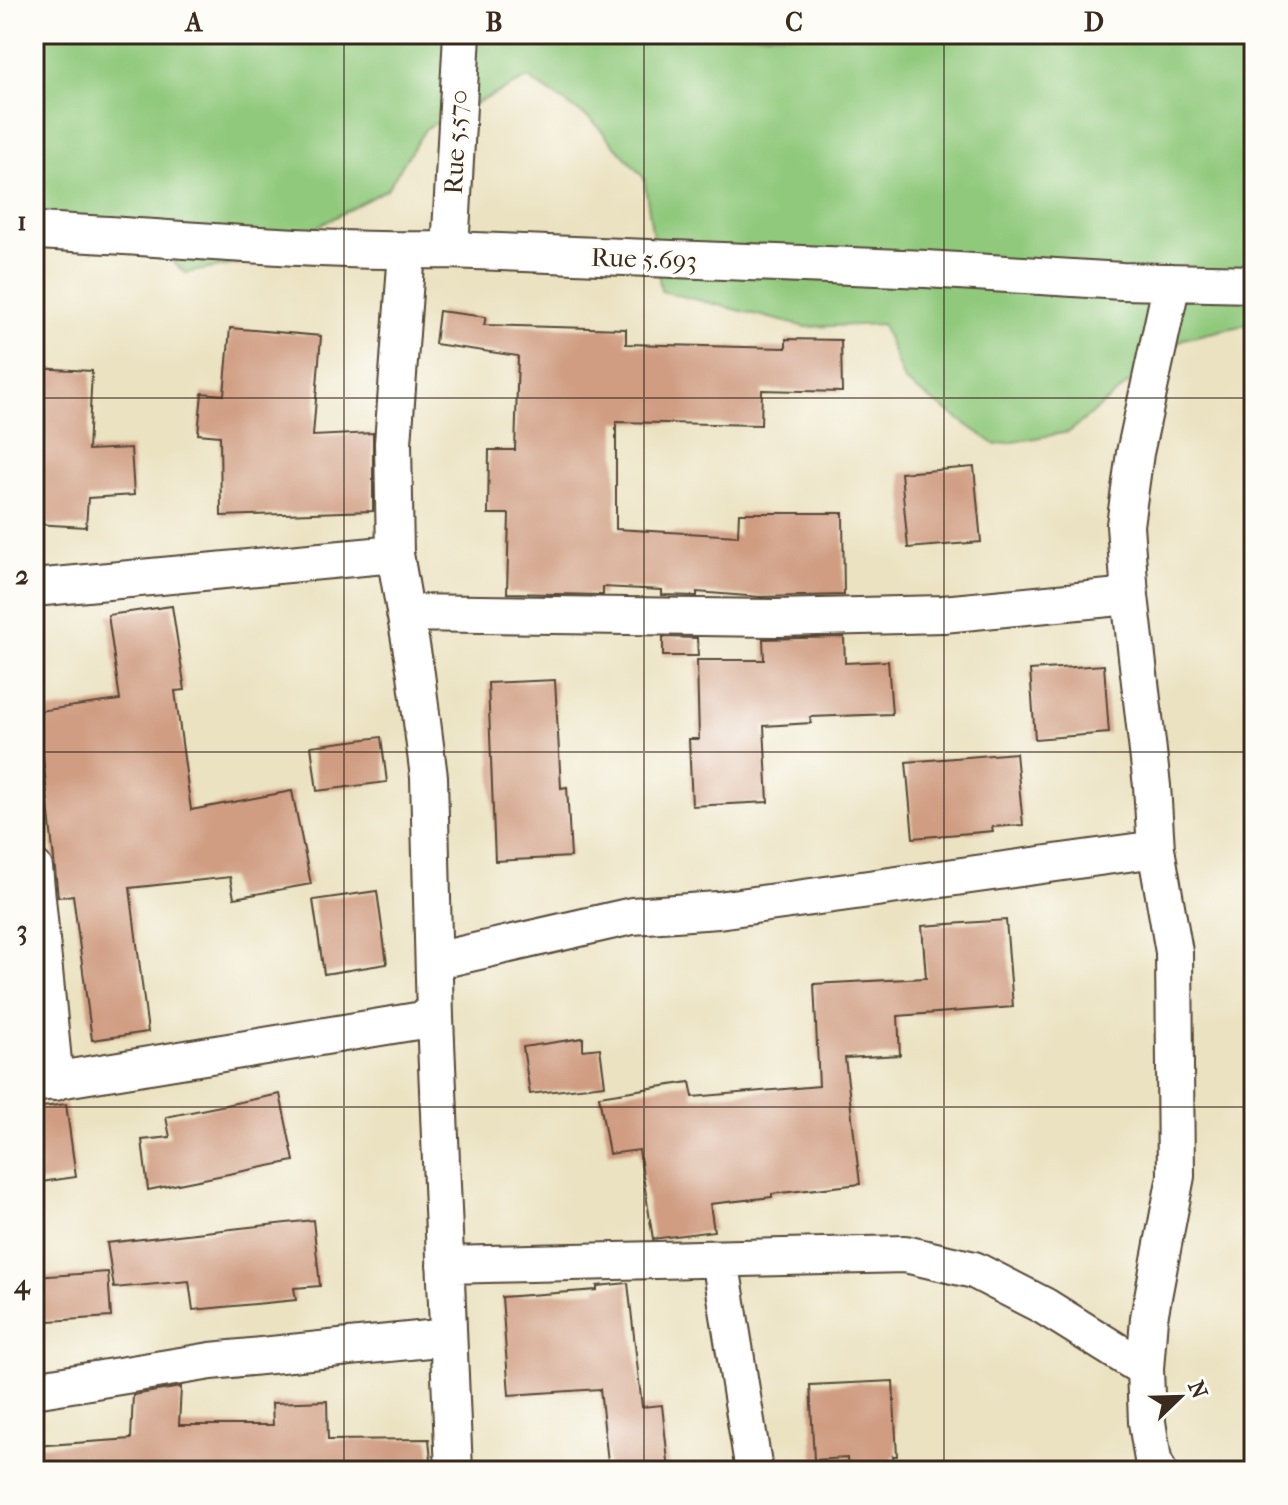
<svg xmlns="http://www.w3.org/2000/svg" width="1288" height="1505" font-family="'IM FELL French Canon',serif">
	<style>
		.green { fill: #90c97c; stroke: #667a4d; stroke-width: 2 }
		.building { fill: #d09d82 }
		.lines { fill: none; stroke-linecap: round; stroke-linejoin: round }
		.street-casing { stroke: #554636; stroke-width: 40 }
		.street { stroke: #fff; stroke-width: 36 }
		.grid { fill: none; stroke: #3b2a1e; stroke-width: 2; stroke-opacity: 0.55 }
		.labels { text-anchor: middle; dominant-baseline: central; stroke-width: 7; stroke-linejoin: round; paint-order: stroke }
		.street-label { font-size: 26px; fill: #3b2a1e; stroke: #fdfcf7 }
		.neatline { fill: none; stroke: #3b2a1e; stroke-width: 3 }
		.grid-label { font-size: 26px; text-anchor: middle; font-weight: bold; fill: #3b2a1e }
	</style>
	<rect width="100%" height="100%" fill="#fdfcf7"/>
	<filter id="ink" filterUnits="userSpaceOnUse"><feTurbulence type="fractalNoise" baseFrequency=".0125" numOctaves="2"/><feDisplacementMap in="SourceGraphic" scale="16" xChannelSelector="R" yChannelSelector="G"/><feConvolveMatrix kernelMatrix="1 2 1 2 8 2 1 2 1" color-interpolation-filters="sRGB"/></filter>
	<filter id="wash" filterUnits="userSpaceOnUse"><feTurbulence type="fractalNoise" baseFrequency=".006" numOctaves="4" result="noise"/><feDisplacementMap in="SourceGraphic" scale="32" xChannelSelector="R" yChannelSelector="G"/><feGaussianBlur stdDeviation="1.8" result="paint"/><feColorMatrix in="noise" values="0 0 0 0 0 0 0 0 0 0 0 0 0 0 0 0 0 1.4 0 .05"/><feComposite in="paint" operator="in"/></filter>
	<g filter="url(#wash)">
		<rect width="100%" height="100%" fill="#ebe2c1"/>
		<!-- green -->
		<path class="green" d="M 34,34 L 1254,34 L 1254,323 L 1183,339 L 1069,432 L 996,445 L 904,381 L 882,324 L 806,327 L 661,291 L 644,178 L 593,121 L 528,78 L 426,128 L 387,189 L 255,261 L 185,273 L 128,219 L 90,220 L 34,254 Z"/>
		<g id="blocks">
			<!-- building -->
			<path class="building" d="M 439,311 L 486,317 L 484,325 L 626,329 L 626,344 L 786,348 L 786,339 L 841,340 L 842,392 L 762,390 L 761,425 L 616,422 L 616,529 L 738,536 L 739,513 L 843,513 L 844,595 L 760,597 L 697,592 L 697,596 L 662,595 L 662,590 L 603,587 L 603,595 L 507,593 L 509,514 L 488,514 L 489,450 L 515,450 L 518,356 L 435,344 Z
				M 230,328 L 321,336 L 313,436 L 373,433 L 373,511 L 221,516 L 220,436 L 198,434 L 202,393 L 224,395 Z
				M 34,368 L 92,371 L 88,450 L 131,448 L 134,495 L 88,498 L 86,527 L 34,524 Z
				M 974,467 L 981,542 L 908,548 L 901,473 Z
				M 172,606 L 185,690 L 175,691 L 191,810 L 292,791 L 311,884 L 234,898 L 230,877 L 130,888 L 148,1032 L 92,1040 L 73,895 L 58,897 L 38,711 L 120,700 L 108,615 Z
				M 663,637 L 697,638 L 698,656 L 663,656 Z
				M 844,637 L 845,663 L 888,661 L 892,714 L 810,717 L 811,723 L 764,726 L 768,802 L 692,806 L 689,739 L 699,739 L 697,660 L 764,660 L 763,639 Z
				M 1104,665 L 1109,733 L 1035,739 L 1030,670 Z
				M 555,680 L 561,788 L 567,787 L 571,857 L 495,861 L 488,683 Z
				M 381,737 L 387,782 L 317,791 L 311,746 Z
				M 1016,753 L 1023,825 L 992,827 L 993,831 L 913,838 L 906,762 Z
				M 377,891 L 387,964 L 324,974 L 313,900 Z
				M 1006,920 L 1013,1007 L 898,1016 L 900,1055 L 845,1058 L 860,1184 L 772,1194 L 772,1197 L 710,1204 L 714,1231 L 653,1239 L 639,1150 L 609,1154 L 599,1096 L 690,1082 L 693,1097 L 819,1086 L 814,984 L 926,978 L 922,926 Z
				M 583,1038 L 583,1050 L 600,1048 L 605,1085 L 530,1094 L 523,1047 Z
				M 280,1094 L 294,1161 L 148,1190 L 142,1140 L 170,1137 L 166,1117 Z
				M 66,1104 L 76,1177 L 34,1183 L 34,1108 Z
				M 313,1220 L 320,1286 L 294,1288 L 296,1300 L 193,1310 L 189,1281 L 114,1288 L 107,1243 Z
				M 108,1272 L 111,1317 L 34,1322 L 34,1277 Z
				M 628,1283 L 642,1407 L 662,1405 L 669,1471 L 609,1471 L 600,1389 L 509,1395 L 502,1297 L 597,1290 L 597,1286 Z
				M 893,1381 L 897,1456 L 893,1456 L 894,1471 L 848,1471 L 847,1458 L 814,1460 L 810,1385 Z
				M 181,1387 L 179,1425 L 273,1425 L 272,1403 L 327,1401 L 328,1440 L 429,1439 L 432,1471 L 34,1471 L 34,1446 L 131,1439 L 133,1395 Z"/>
		</g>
	</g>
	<g filter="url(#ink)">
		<use href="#blocks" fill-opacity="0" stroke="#554636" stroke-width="2"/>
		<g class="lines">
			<defs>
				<path id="street" d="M 34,231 C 173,237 311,253 450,250 L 926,269 L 1122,281 L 1254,284
					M 450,250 L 462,34
					M 34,588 L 395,554
					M 405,613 L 777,618 L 943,614 L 1130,596
					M 34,868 L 55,1082
					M 435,961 L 632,916 L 718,910 L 1156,849
					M 435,1018 L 454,1471
					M 34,1084 L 435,1018 L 429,777 L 416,674 L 395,554 L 393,443 L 407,251
					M 720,1259 L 754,1471
					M 445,1265 L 905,1254 L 974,1270 L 1044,1306 L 1145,1369
					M 34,1390 L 211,1361 L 448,1337
					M 1158,1471 L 1153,1460 L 1147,1422 L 1145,1369 L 1149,1318 L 1176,1176 L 1174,952 L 1156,849 L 1152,786 L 1130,596 L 1125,525 L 1135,453 L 1172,282"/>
			</defs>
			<!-- street casing -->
			<use href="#street" class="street-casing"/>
			<!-- street -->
			<use href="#street" class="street"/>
		</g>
	</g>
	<!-- grid -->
	<path class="grid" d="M 344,34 L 344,1471M 644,34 L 644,1471M 944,34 L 944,1471M 34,398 L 1254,398M 34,752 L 1254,752M 34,1107 L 1254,1107"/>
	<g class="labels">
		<!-- street labels -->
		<g class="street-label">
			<text transform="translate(456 142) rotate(-87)">Rue 5.570</text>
			<text transform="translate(644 259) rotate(2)">Rue 5.693</text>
		</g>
	</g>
	<!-- margin -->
	<rect width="1288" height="1505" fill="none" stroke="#fdfcf7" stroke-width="88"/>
	<!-- north arrow -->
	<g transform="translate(1180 1397) rotate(67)" stroke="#fdfcf7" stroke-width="6" paint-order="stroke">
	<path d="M0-6L14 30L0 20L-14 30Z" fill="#3b2a1e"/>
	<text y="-12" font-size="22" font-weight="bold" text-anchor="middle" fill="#3b2a1e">N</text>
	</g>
	<rect x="44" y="44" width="1200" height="1417" class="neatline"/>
	<g class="grid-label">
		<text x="194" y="31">A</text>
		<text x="494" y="31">B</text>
		<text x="794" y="31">C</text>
		<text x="1094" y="31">D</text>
		<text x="22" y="230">1</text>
		<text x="22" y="584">2</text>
		<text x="22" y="939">3</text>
		<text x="22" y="1293">4</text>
	</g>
</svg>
